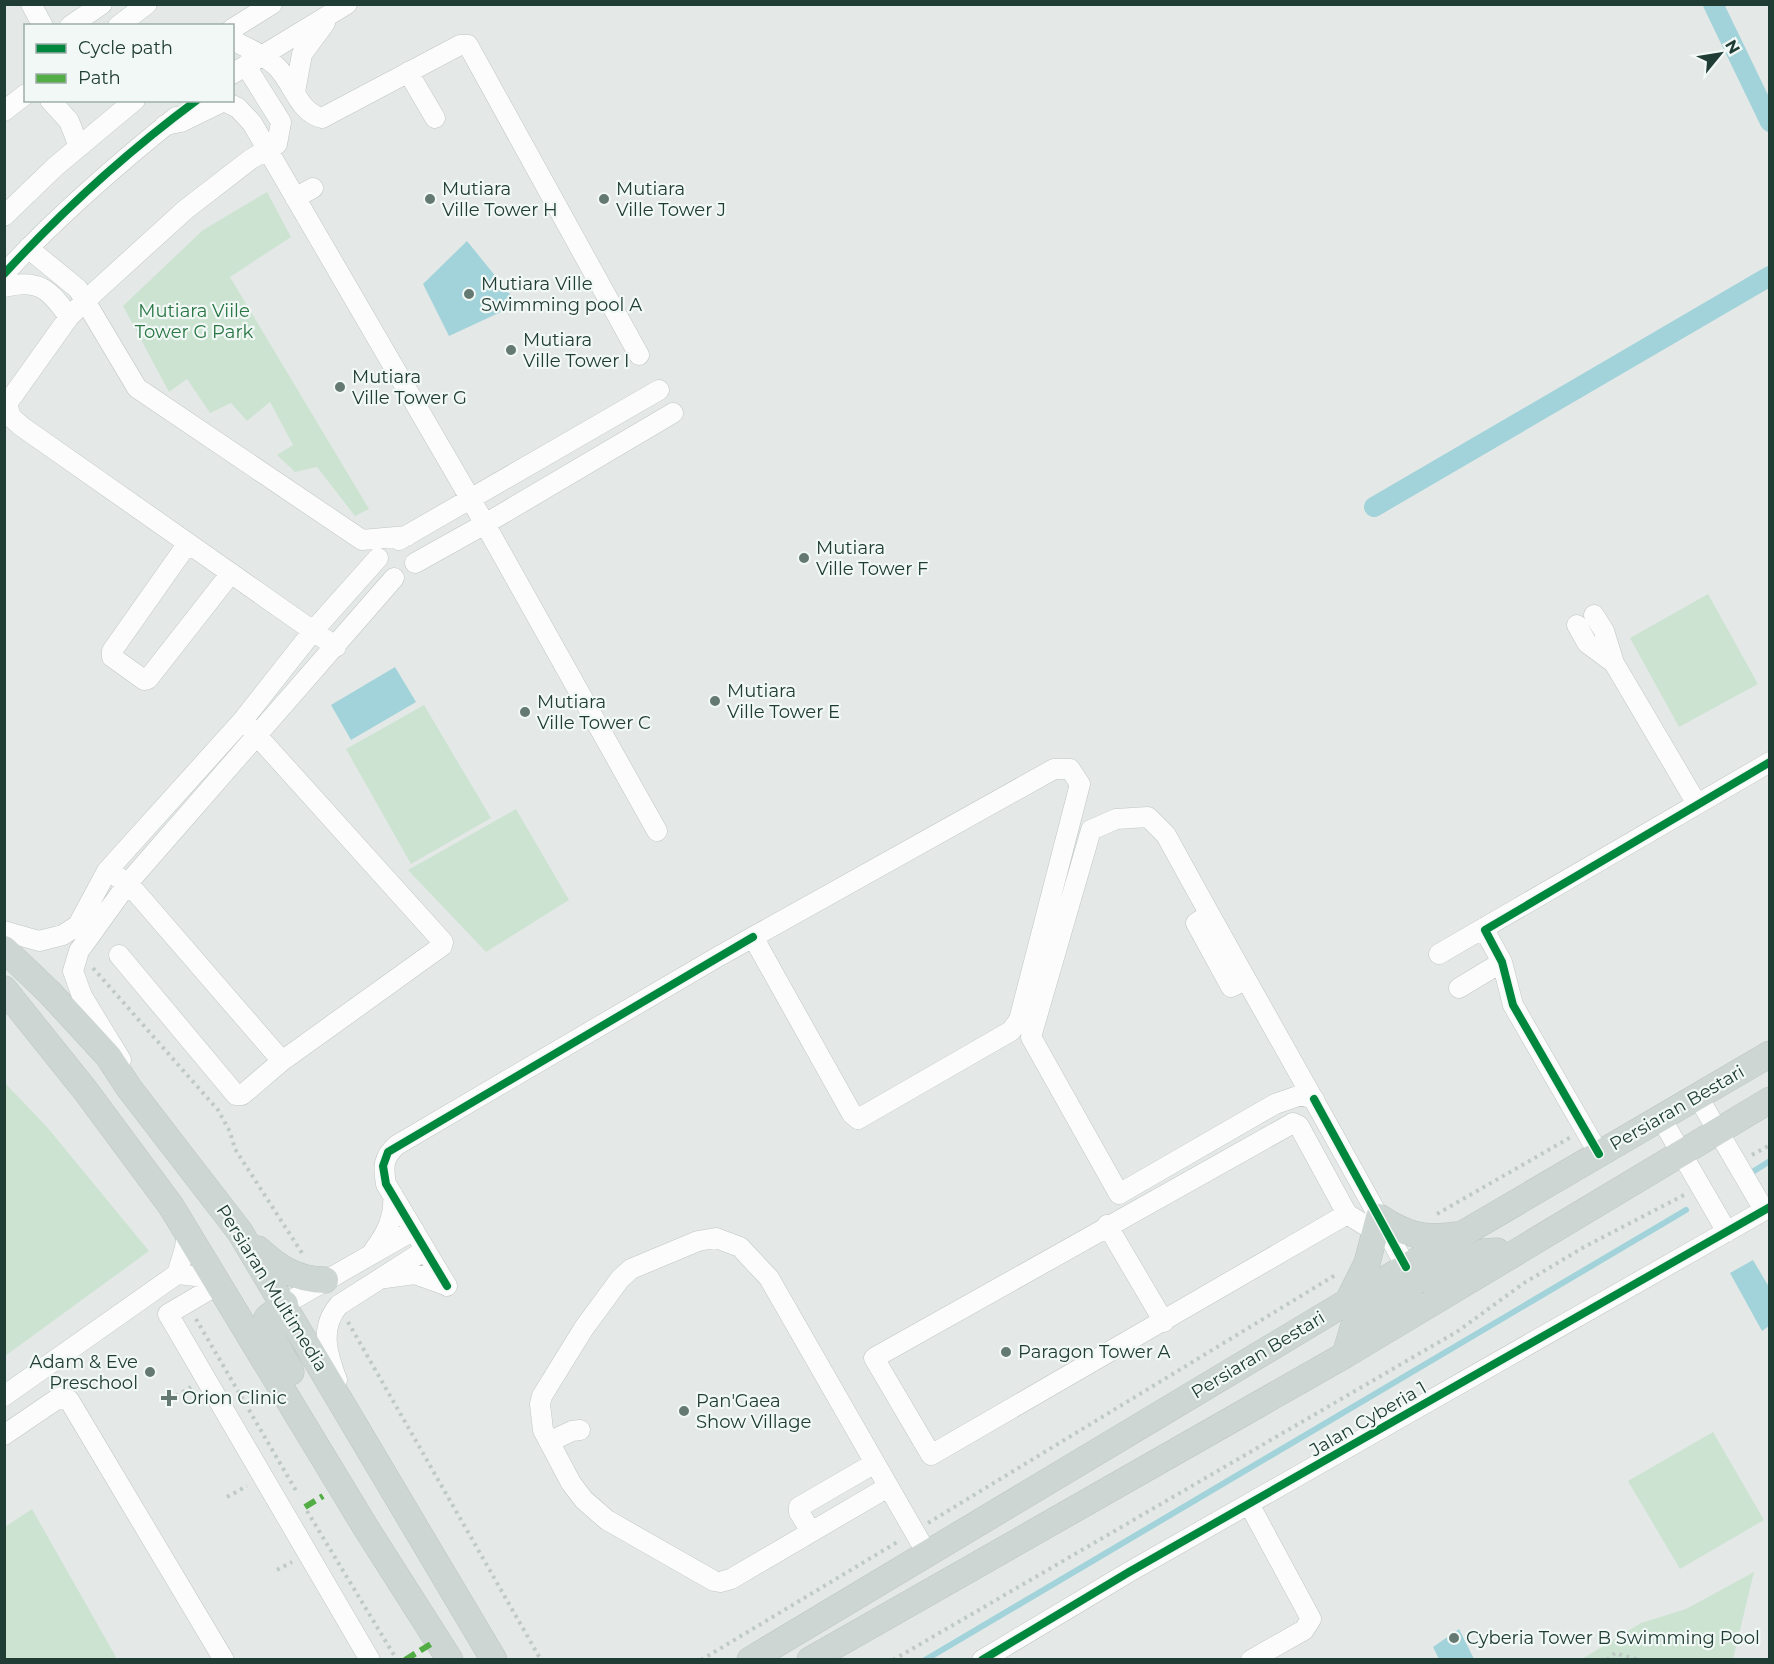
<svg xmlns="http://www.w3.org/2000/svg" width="1774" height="1664" font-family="Montserrat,sans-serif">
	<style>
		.green { fill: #cce3d2 }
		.water { fill: #a2d3da }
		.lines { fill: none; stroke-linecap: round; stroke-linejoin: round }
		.stream { stroke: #a2d3da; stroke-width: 6 }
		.canal { stroke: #a2d3da; stroke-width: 20 }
		.minor-casing { stroke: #c1c6c4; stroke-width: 21 }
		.major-casing { stroke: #bcc5c2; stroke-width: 27 }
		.path { stroke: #c0cac5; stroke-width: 4; stroke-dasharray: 3 4.5; stroke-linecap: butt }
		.minor { stroke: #fbfcfb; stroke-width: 20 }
		.major { stroke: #cdd6d3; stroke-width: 26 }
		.quiet { stroke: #52ad45; stroke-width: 6; stroke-dasharray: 12 6; stroke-linecap: butt }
		.cycleway-casing { stroke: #f1f8f5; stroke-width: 11 }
		.cycleway { stroke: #00873e; stroke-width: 8 }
		.poi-dot { fill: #657973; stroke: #f1f8f5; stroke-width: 2 }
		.labels { text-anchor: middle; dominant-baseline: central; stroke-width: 4.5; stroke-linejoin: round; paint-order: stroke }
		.poi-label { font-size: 18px; fill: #203d35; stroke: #f1f8f5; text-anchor: start }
		.park-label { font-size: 18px; fill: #297644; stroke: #f1f8f5 }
		.street-label { font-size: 18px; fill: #203d35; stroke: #f1f8f5 }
	</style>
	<rect width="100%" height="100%" fill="#e4e9e7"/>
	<!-- green -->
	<path class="green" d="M 267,192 L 291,237 L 230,277 L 369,509 L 355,516 L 317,467 L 295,472 L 277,455 L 293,445 L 270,402 L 247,421 L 231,403 L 210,413 L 187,379 L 169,392 L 123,306 L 203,230 Z
		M 1708,594 L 1758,684 L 1679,727 L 1630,638 Z
		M 424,705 L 491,818 L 411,864 L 346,749 Z
		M 516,809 L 569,900 L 486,952 L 408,870 Z
		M 5,1083 L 47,1127 L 149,1251 L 5,1356 Z
		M 1713,1432 L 1764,1520 L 1680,1569 L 1628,1481 Z
		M 32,1509 L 116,1657 L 113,1659 L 5,1659 L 5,1527 Z
		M 1754,1572 L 1733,1659 L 1582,1659 L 1641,1623 L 1686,1609 Z"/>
	<!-- water -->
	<path class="water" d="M 467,241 L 518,304 L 449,336 L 423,284 Z
		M 395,667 L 416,702 L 351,740 L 331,705 Z
		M 1753,1260 L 1769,1287 L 1769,1326 L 1762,1331 L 1730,1273 Z
		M 1459,1629 L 1474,1659 L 1439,1659 L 1433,1647 Z"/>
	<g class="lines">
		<!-- stream -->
		<path class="stream" d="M 1754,1171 L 1770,1161
			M 925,1660 L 1686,1210"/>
		<!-- canal -->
		<path class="canal" d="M 1713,4 L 1770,122
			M 1374,507 L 1770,276"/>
		<defs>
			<path id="minor" d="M 31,4 L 43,26
				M 70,26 L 102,4
				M 118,26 L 147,4
				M 232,29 L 272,4
				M 232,40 C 247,48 265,55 277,67 C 293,83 299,113 322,118 L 460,45 L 468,45 L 639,355
				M 246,66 L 281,122 L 277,144 L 251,159 L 185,210 L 86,300 L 69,317 L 7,404 L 11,417 L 21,426 L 336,647
				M 408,72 L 435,118
				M 232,74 L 347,4
				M 295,92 L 302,54 L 325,23
				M 50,100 L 69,121 L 79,147
				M 4,111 L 26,94
				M 165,125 L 181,122 L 224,101 L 238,108 L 252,123 L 485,524 L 673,413
				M 295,198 L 313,188
				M 4,216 L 56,166 L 135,100
				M 28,248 L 78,289 L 137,388 L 362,540 L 407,536
				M 4,274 C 57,216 115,166 176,117
				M 4,287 C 39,278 50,290 69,317
				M 399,540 L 659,390
				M 188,543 L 112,651 L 112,657 L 144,680 L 148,679 L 231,573
				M 415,563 L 485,524 L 657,831
				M 1594,615 L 1604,631 L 1614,663 L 1697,804
				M 1577,625 L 1587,643 L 1614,663
				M 107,871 L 128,883 L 282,1061 L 442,946 L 443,942 L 243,720
				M 1209,915 L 1196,923 L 1231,987 L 1246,980
				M 1487,926 L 1486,933 L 1502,962 L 1513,1005 L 1599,1154
				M 4,931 L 39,941 L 63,935 L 78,925 L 107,871 L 243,720 L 313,631 L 378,558
				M 1439,954 L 1770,762
				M 119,955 L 236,1095 L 242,1095 L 282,1061
				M 1459,988 L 1502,962
				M 121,1060 L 82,996 L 73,971 L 79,951 L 128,883 L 394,578
				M 1698,1097 L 1764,1210
				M 1314,1099 L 1301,1095 L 1275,1104 L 1119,1194 L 1031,1037 L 1091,830 L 1116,819 L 1148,817 L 1166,835 C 1245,980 1328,1122 1406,1267
				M 1661,1118 L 1727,1232
				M 1347,1214 L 931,1455 L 874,1358 L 1293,1123 L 1299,1126 L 1347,1214 L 1376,1232
				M 1107,1225 L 1164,1322
				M 374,1250 C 387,1233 395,1216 393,1195
				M 177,1274 L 215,1278
				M 385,1278 L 415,1274 L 446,1285
				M 219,1284 L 168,1314 L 370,1660
				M 447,1286 L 386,1184 C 383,1167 383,1157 397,1145 L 714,959 L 753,937 L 1054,769 L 1070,769 L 1080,784 L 1019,1020 L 1011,1031 L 858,1119 L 852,1114 L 753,937
				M 285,1304 L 414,1230
				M 337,1380 C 327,1354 319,1328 339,1305 L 425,1250
				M 4,1396 L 177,1274 L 185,1248 L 187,1230
				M 4,1435 L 60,1397 L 69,1400 L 224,1660
				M 549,1442 L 572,1431 L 580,1430
				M 888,1487 L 731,1579 L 720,1582 L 714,1581 L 607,1520 L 584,1500 L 571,1483 L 543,1430 L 540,1404 L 542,1396 L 584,1328 L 620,1279 L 631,1269 L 698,1241 L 716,1238 L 740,1247 L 769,1278 L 926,1552
				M 1249,1504 L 1311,1619 L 1304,1630 L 1251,1660
				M 811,1532 L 799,1512 L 799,1507 L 875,1463
				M 982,1660 L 1129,1572 L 1770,1207"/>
			<path id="major" d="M 4,949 L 49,992 L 108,1056 L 129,1088 L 240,1232 L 494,1660
				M 4,989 L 85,1090 L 171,1206 L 366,1528 L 450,1660
				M 258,1249 C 278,1267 296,1280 325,1280
				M 1406,1267 L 1424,1279 L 1432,1280 L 1484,1252 L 1497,1251
				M 1348,1301 L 1367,1263 L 1379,1217 C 1404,1234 1424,1240 1455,1235
				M 285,1304 L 267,1318 L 267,1327 L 291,1372
				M 1345,1355 L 1353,1328 L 1405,1297 L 1409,1292 L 1406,1267
				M 750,1660 L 1377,1284 L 1770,1054
				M 810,1660 L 1345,1355 L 1770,1100"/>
		</defs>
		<!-- minor casing -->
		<use href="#minor" class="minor-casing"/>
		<!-- major casing -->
		<use href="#major" class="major-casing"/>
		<!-- path -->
		<path class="path" d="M 93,968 L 218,1110 L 230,1132 L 235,1149 L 302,1253
			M 1752,1155 L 1770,1145
			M 1437,1214 L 1571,1137
			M 196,1319 L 298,1494
			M 348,1322 L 541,1660
			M 176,1396 L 191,1387
			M 227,1497 L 247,1486
			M 307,1511 L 397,1660
			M 928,1523 L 1337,1274
			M 277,1570 L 292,1562
			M 701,1660 L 899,1541
			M 893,1660 L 1458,1331 L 1524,1283 L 1584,1247 L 1686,1194
			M 1607,1660 L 1615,1653 L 1639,1660"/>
		<!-- minor -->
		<use href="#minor" class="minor"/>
		<!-- major -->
		<use href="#major" class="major"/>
		<!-- quiet -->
		<path class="quiet" d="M 305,1507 L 323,1496
			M 405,1660 L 434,1642"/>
		<defs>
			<path id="cycleway" d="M 4,274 C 63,210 127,152 197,100
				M 1314,1099 L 1406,1267
				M 1599,1154 L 1513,1005 L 1502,962 L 1485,930 L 1770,762
				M 447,1286 L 386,1184 L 383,1166 L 388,1152 L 753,937
				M 982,1660 L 1129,1572 L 1770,1207"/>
		</defs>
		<!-- cycleway casing -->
		<use href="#cycleway" class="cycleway-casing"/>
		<!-- cycleway -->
		<use href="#cycleway" class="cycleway"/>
	</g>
	<!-- markers -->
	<g class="poi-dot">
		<circle cx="430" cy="199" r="6"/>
		<circle cx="604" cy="199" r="6"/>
		<circle cx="469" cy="294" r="6"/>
		<circle cx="511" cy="350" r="6"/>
		<circle cx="340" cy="387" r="6"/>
		<circle cx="804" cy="558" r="6"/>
		<circle cx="715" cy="701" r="6"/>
		<circle cx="525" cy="712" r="6"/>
		<circle cx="1006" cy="1352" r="6"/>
		<circle cx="150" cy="1372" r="6"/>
		<path d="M166 1389h6v6h6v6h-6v6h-6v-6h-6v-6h6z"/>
		<circle cx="684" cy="1411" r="6"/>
		<circle cx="1454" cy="1638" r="6"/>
	</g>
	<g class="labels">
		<!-- poi labels -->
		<g class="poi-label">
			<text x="442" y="189">Mutiara<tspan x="442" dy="21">Ville Tower H</tspan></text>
			<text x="616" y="189">Mutiara<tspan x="616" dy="21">Ville Tower J</tspan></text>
			<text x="481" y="284">Mutiara Ville<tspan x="481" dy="21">Swimming pool A</tspan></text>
			<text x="523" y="340">Mutiara<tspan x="523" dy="21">Ville Tower I</tspan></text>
			<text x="352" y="377">Mutiara<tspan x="352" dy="21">Ville Tower G</tspan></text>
			<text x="816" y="548">Mutiara<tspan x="816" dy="21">Ville Tower F</tspan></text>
			<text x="727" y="691">Mutiara<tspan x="727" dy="21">Ville Tower E</tspan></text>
			<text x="537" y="702">Mutiara<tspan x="537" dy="21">Ville Tower C</tspan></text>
			<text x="1018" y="1352">Paragon Tower A</text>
			<text x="138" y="1362" text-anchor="end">Adam &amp; Eve<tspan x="138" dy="21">Preschool</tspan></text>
			<text x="182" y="1398">Orion Clinic</text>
			<text x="696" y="1401">Pan'Gaea<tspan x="696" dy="21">Show Village</tspan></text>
			<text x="1466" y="1638">Cyberia Tower B Swimming Pool</text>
		</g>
		<!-- park labels -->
		<g class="park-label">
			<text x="194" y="311">Mutiara Viile<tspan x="194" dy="21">Tower G Park</tspan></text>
		</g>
		<!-- street labels -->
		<g class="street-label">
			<text transform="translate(1677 1108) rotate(-30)">Persiaran Bestari</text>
			<text transform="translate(272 1288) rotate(58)">Persiaran Multimedia</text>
			<text transform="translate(1258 1355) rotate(-31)">Persiaran Bestari</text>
			<text transform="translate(1368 1419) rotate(-30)">Jalan Cyberia 1</text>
		</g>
	</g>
	<!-- border -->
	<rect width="1774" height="1664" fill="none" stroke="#203d35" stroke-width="12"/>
	<!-- legend -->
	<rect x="24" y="24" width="210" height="78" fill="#f1f8f5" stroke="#9dada8" stroke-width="1.5"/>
	<rect x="36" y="44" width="30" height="9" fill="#00873e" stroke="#9dada8" stroke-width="1.5"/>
	<text x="78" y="54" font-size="18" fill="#203d35">Cycle path</text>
	<rect x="36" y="74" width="30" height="9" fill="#52ad45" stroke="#9dada8" stroke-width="1.5"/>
	<text x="78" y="84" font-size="18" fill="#203d35">Path</text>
	<!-- north arrow -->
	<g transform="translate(1720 54) rotate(60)" stroke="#f1f8f5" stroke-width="4.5" paint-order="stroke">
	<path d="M0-4.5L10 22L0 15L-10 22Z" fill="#203d35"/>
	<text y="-9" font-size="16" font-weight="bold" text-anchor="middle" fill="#203d35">N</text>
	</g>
</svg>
